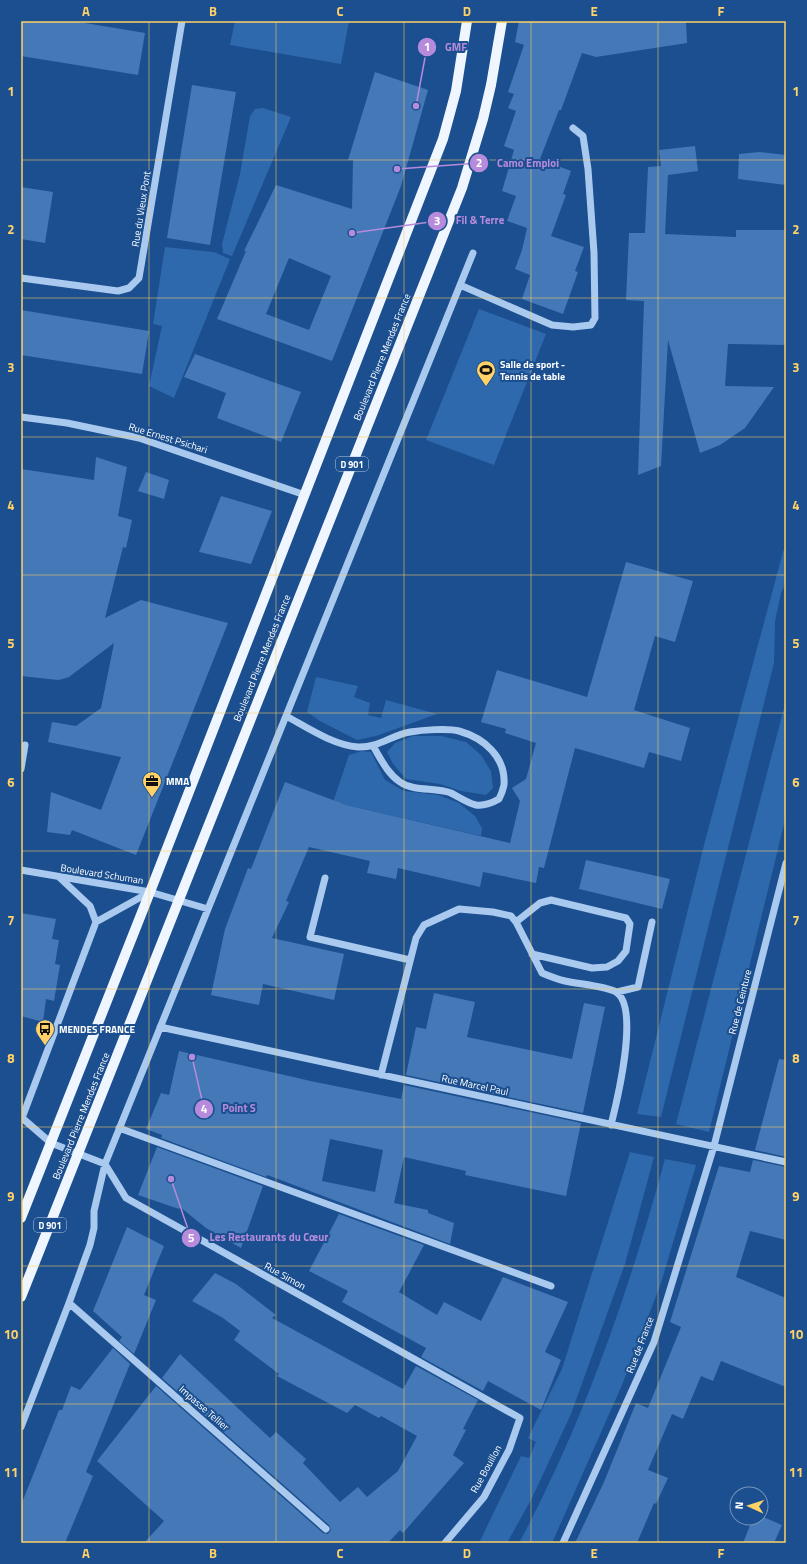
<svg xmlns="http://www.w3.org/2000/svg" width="807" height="1564" font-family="'Titillium Web',sans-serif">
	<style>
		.green { fill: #2e69ad }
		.building { fill: #4478b7; fill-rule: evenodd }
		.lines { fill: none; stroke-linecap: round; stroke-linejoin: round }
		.minor { stroke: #a9c9ee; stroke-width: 7 }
		.major { stroke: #f0f6ff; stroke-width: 10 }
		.grid { fill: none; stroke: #ffd166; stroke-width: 1; stroke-opacity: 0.55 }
		.labels { text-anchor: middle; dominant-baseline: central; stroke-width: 4; stroke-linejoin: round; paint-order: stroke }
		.shield { fill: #1b4f8f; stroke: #bbcadd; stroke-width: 1 }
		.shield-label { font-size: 9px; font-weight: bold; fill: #fff }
		.street-label { font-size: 10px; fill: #fff; stroke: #1b4f8f }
		.poi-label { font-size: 10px; font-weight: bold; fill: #fff; stroke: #1b4f8f; text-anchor: start }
		.leader { fill: none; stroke: #b68bdc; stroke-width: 1.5 }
		.callout-dot { fill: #b68bdc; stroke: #1b4f8f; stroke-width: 1.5 }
		.mark-label { font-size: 12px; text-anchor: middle; font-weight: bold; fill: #fff }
		.callout-label { font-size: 11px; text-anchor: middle; font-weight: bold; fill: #b68bdc; stroke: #1b4f8f; stroke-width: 4; stroke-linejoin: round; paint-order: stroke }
		.neatline { fill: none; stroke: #ffd166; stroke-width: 1.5 }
		.grid-label { font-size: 13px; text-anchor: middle; font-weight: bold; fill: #ffd166 }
	</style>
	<rect width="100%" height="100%" fill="#1b4f8f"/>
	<!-- green -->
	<path class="green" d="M 235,21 L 349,21 L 341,64 L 230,45 Z
		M 263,108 L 291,117 L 232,256 L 223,253 L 222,244 L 240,174 L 250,116 L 255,109 Z
		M 165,247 L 214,252 L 230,259 L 174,398 L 149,386 L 162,326 L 153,324 Z
		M 479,309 L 546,334 L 494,465 L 426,440 Z
		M 786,541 L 786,582 L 781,593 L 775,621 L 774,663 L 661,1117 L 637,1114 L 705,841 Z
		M 316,677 L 358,686 L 354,697 L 370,703 L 368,715 L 381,718 L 386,700 L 437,714 L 376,736 L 357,740 L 320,721 L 307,712 Z
		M 786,700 L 786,816 L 709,1132 L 676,1124 Z
		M 413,736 L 441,736 L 466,742 L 481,755 L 491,771 L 493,788 L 486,795 L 461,791 L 440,784 L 406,779 L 393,764 L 387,752 L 395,743 Z
		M 362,751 L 371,752 L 385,780 L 404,791 L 438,795 L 459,803 L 475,816 L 482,828 L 481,836 L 333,802 L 349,755 Z
		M 630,1152 L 654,1157 L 625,1264 L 571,1414 L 532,1498 L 507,1543 L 479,1543 L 521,1456 L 529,1458 L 536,1442 L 528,1438 L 562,1369 Z
		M 665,1159 L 696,1165 L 661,1283 L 622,1385 L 552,1543 L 519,1543 C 584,1422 629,1291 665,1159 Z"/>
	<!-- building -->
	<path class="building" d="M 21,21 L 73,21 L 145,33 L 138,75 L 21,56 Z
		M 519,21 L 686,21 L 687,43 L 596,57 L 582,53 L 561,110 L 559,110 L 540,159 L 571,171 L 563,194 L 566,195 L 551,236 L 584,247 L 575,271 L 578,272 L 563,314 L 522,299 L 530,275 L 515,269 L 522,250 L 527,228 L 507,221 L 516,196 L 502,191 L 514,150 L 504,146 L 516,111 L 508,108 L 514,94 L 508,92 L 524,45 L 515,42 Z
		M 375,72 L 428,90 L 401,186 L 332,361 L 217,319 L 246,251 L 244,251 L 276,185 L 352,209 L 353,160 L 348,160 ZM 289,258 L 331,276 L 309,330 L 266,314 Z
		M 192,85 L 236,92 L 210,245 L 167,238 Z
		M 695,146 L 698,171 L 668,175 L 665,234 L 736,237 L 736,230 L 786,230 L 786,345 L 728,344 L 725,386 L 774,387 L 745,428 L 720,445 L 700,453 L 668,340 L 661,466 L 638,475 L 644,301 L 626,300 L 629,233 L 645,233 L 648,167 L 661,166 L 659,150 Z
		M 759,152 L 786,155 L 786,185 L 738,179 L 739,154 Z
		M 21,187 L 53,192 L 45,243 L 21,239 Z
		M 21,310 L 149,331 L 142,374 L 21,355 Z
		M 195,354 L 301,392 L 281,442 L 217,418 L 226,393 L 184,377 Z
		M 96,457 L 127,467 L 118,516 L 132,520 L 126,548 L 123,547 L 105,618 L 141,600 L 228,623 L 136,855 L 72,830 L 70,835 L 47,832 L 51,792 L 101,810 L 121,757 L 48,742 L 52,722 L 76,726 L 101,708 L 114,643 L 69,677 L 63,679 L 58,680 L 21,676 L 21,469 L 94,480 Z
		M 146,472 L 169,480 L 164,499 L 138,491 Z
		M 221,496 L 272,511 L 251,564 L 199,552 Z
		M 626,562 L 693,581 L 675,642 L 655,636 L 634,710 L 690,728 L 681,761 L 649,752 L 644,768 L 575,748 L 544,868 L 539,867 L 536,883 L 483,872 L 480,887 L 398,868 L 396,879 L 367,873 L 370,861 L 309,847 L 286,901 L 289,902 L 272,938 L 344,954 L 334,1000 L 263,984 L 259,1005 L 211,995 L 225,929 L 248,868 L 251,869 L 285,782 L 346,805 L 510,843 L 520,801 L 512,788 L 526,779 L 536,743 L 505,733 L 506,729 L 481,722 L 497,670 L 587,697 Z
		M 586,860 L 670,879 L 662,909 L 579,889 Z
		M 21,913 L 56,919 L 52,939 L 59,940 L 55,964 L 60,965 L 54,1001 L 46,999 L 43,1022 L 21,1016 Z
		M 434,993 L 475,1002 L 467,1037 L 572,1059 L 584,1003 L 605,1007 L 583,1113 L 406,1075 L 416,1027 L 426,1029 Z
		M 179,1051 L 315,1082 L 401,1099 L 404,1085 L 581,1123 L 566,1196 L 465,1175 L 466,1171 L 404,1157 L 394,1203 L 428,1210 L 428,1213 L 454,1223 L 450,1244 L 278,1179 L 267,1175 L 266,1177 L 161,1138 L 162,1135 L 146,1129 L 161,1093 L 169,1095 ZM 330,1139 L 383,1150 L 375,1192 L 322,1181 Z
		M 779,1059 L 786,1060 L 786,1157 L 755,1150 Z
		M 157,1147 L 263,1186 L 241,1248 L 206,1228 L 180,1207 L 179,1209 L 138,1195 Z
		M 753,1160 L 786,1167 L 786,1240 L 750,1231 L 736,1277 L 786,1298 L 786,1387 L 721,1361 L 713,1381 L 701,1376 L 683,1419 L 672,1414 L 648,1470 L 668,1478 L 656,1504 L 654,1503 L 637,1543 L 575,1543 L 604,1482 L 636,1403 L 648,1408 L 681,1327 L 670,1322 L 719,1166 L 750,1172 Z
		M 339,1214 L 424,1245 L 399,1292 L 437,1315 L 444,1302 L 481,1321 L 503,1277 L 568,1302 L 545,1352 L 561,1360 L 541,1410 L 488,1381 L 483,1391 L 421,1357 L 426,1348 L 342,1302 L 348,1291 L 309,1271 Z
		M 127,1227 L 164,1246 L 144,1295 L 156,1300 L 134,1354 L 119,1341 L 122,1337 L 93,1311 Z
		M 215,1273 L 236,1284 L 276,1315 L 272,1318 L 403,1389 L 416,1366 L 478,1400 L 463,1429 L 466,1430 L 453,1455 L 464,1463 L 403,1533 L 400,1530 L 388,1543 L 144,1543 L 164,1521 L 97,1461 L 156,1386 L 323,1533 L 328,1534 L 331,1530 L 329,1525 L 162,1378 L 180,1354 L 270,1438 L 276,1432 L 306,1459 L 303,1463 L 340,1502 L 358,1487 L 367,1497 L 386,1481 L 398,1471 L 417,1436 L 381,1416 L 379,1418 L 355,1405 L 347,1413 L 277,1376 L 279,1374 L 234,1340 L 240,1331 L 223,1318 L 192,1301 Z
		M 113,1348 L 130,1364 L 86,1472 L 93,1476 L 65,1543 L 21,1543 L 21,1505 L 59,1410 L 62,1410 L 71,1386 L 80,1390 Z
		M 761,1516 L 782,1525 L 774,1543 L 743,1543 L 753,1518 L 761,1518 Z"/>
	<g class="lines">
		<!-- minor -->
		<path class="minor" d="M 21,278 L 118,291 L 129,288 L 139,278 L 182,21
			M 460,285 L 552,325 L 573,327 L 591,325 L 595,318 L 594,253 L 588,169 L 583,136 L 573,128
			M 21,417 L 67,423 L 139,438 L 305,495
			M 286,716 C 308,728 333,745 358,747 C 378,748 392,735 410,732 C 422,730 448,728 459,731 C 484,738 506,757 504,785 C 503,790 501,795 499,799 C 492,803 484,806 476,805 C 467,803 459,797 451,793 C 435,787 414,792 400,782 C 387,773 381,759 373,746
			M 21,769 L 25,745
			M 21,870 L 150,892 L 208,909
			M 325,878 L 310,937 L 410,960
			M 96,922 L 150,892
			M 516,922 L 540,903 L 551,900 L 626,918 L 630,924 L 626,951 L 618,961 L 607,967 L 592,968 L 532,954
			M 617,992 L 638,987 L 652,922
			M 160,1027 L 786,1162
			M 381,1075 L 416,938 L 424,925 L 459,909 L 493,912 L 511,916 L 516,922 L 542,973 C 549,976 557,979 565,981 C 578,984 606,986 616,992 C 640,1007 617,1101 611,1125
			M 21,1117 L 51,1143 L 105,1164 L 126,1198 L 520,1418 L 509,1450 L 484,1497 L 445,1543
			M 22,1118 L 96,922 L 90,906 L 59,877
			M 119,1128 L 551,1286
			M 69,1303 L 326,1529
			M 21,1427 L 69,1303 L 90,1245 L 94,1228 L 94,1211 L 105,1164 L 473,253
			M 563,1543 L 654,1342 L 714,1146 L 786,863"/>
		<!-- major -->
		<path class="major" d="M 21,1218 L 150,892 L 443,139 L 456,91 L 467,21
			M 21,1297 L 462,188 L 483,119 L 491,85 L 502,21"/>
	</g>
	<!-- grid -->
	<path class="grid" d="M 149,21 L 149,1543M 276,21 L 276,1543M 404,21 L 404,1543M 531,21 L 531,1543M 658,21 L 658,1543M 21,160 L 786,160M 21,298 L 786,298M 21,437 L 786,437M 21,575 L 786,575M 21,713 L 786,713M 21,851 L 786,851M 21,989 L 786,989M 21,1127 L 786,1127M 21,1266 L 786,1266M 21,1404 L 786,1404"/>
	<!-- icons -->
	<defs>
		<symbol id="stadium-pin" viewBox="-11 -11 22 30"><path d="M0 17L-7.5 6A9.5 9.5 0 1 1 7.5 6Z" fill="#ffd166" stroke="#1b4f8f"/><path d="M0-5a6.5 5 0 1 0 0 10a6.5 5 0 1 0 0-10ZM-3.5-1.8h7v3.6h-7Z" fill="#111"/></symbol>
		<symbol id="office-pin" viewBox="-11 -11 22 30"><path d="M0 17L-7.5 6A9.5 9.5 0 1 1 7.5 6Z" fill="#ffd166" stroke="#1b4f8f"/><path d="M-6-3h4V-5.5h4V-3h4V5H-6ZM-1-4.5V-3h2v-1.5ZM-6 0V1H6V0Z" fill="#111"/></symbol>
		<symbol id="bus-pin" viewBox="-11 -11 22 30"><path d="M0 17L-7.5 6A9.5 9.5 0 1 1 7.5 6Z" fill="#ffd166" stroke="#1b4f8f"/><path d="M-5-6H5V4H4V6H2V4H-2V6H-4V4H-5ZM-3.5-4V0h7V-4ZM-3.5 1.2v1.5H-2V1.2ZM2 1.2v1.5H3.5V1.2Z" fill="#111"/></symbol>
	</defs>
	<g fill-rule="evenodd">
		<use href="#stadium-pin" x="475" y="359" width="22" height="30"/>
		<use href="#office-pin" x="141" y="770" width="22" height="30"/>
		<use href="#bus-pin" x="34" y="1018" width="22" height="30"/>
	</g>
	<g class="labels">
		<!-- shield labels -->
		<g class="shield">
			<rect x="336" y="457" width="32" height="14" rx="3"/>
			<rect x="34" y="1218" width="32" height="14" rx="3"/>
		</g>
		<g class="shield-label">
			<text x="352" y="464">D 901</text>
			<text x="50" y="1225">D 901</text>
		</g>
		<!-- street labels -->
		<g class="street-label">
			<text transform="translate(141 209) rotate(-81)">Rue du Vieux Pont</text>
			<text transform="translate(382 357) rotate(-68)">Boulevard Pierre Mendes France</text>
			<text transform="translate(168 438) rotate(17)">Rue Ernest Psichari</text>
			<text transform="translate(262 658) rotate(-68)">Boulevard Pierre Mendes France</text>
			<text transform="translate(102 874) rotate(9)">Boulevard Schuman</text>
			<text transform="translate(740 1002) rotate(-76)">Rue de Ceinture</text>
			<text transform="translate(475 1085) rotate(12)">Rue Marcel Paul</text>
			<text transform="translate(81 1116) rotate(-68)">Boulevard Pierre Mendes France</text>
			<text transform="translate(285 1276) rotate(29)">Rue Simon</text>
			<text transform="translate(640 1345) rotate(-69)">Rue de France</text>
			<text transform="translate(204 1408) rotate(41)">Impasse Tellier</text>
			<text transform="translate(486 1469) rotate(-61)">Rue Bouillon</text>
		</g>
		<!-- poi labels -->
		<g class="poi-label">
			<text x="500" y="364">Salle de sport -<tspan x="500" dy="12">Tennis de table</tspan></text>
			<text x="166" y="781">MMA</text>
			<text x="59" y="1029">MENDES FRANCE</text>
		</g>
	</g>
	<!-- callouts -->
	<path class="leader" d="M416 106L427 47M397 169L479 163M352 233L437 221M192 1057L204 1109M171 1179L191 1238"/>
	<g class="callout-dot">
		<circle cx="416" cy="106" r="4"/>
		<circle cx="397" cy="169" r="4"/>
		<circle cx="352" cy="233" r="4"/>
		<circle cx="192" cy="1057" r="4"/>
		<circle cx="171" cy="1179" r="4"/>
		<circle cx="427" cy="47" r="10"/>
		<circle cx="479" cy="163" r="10"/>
		<circle cx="437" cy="221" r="10"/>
		<circle cx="204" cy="1109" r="10"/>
		<circle cx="191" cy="1238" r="10"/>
	</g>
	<g class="mark-label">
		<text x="427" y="51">1</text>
		<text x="479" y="167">2</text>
		<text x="437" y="225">3</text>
		<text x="204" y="1113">4</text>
		<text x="191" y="1242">5</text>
	</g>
	<g class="callout-label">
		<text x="456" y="51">GMF</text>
		<text x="528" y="167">Camo Emploi</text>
		<text x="480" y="224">Fil &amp; Terre</text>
		<text x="239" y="1112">Point S</text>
		<text x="269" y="1241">Les Restaurants du Cœur</text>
	</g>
	<!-- border -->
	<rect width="807" height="1564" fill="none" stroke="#1b4f8f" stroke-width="44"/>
	<!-- north arrow -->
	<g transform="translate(749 1506) rotate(273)"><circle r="19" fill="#1b4f8f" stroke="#7695bc"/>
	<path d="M0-3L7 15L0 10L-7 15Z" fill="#ffd166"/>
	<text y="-6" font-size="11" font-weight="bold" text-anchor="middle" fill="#ffffff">N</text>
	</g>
	<rect x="22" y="22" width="763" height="1520" class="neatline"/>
	<g class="grid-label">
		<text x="86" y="16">A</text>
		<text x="213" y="16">B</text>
		<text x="340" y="16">C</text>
		<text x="467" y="16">D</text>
		<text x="594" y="16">E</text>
		<text x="721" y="16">F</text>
		<text x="11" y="96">1</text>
		<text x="796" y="96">1</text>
		<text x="11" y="234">2</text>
		<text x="796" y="234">2</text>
		<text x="11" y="372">3</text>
		<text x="796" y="372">3</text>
		<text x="11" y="510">4</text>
		<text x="796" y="510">4</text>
		<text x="11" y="648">5</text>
		<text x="796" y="648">5</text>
		<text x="11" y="787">6</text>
		<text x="796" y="787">6</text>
		<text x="11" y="925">7</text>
		<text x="796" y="925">7</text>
		<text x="11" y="1063">8</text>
		<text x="796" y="1063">8</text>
		<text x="11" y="1201">9</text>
		<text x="796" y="1201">9</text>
		<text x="11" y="1339">10</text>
		<text x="796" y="1339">10</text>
		<text x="11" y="1477">11</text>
		<text x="796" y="1477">11</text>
		<text x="86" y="1558">A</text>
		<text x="213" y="1558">B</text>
		<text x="340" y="1558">C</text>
		<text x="467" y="1558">D</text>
		<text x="594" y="1558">E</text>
		<text x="721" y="1558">F</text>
	</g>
</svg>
